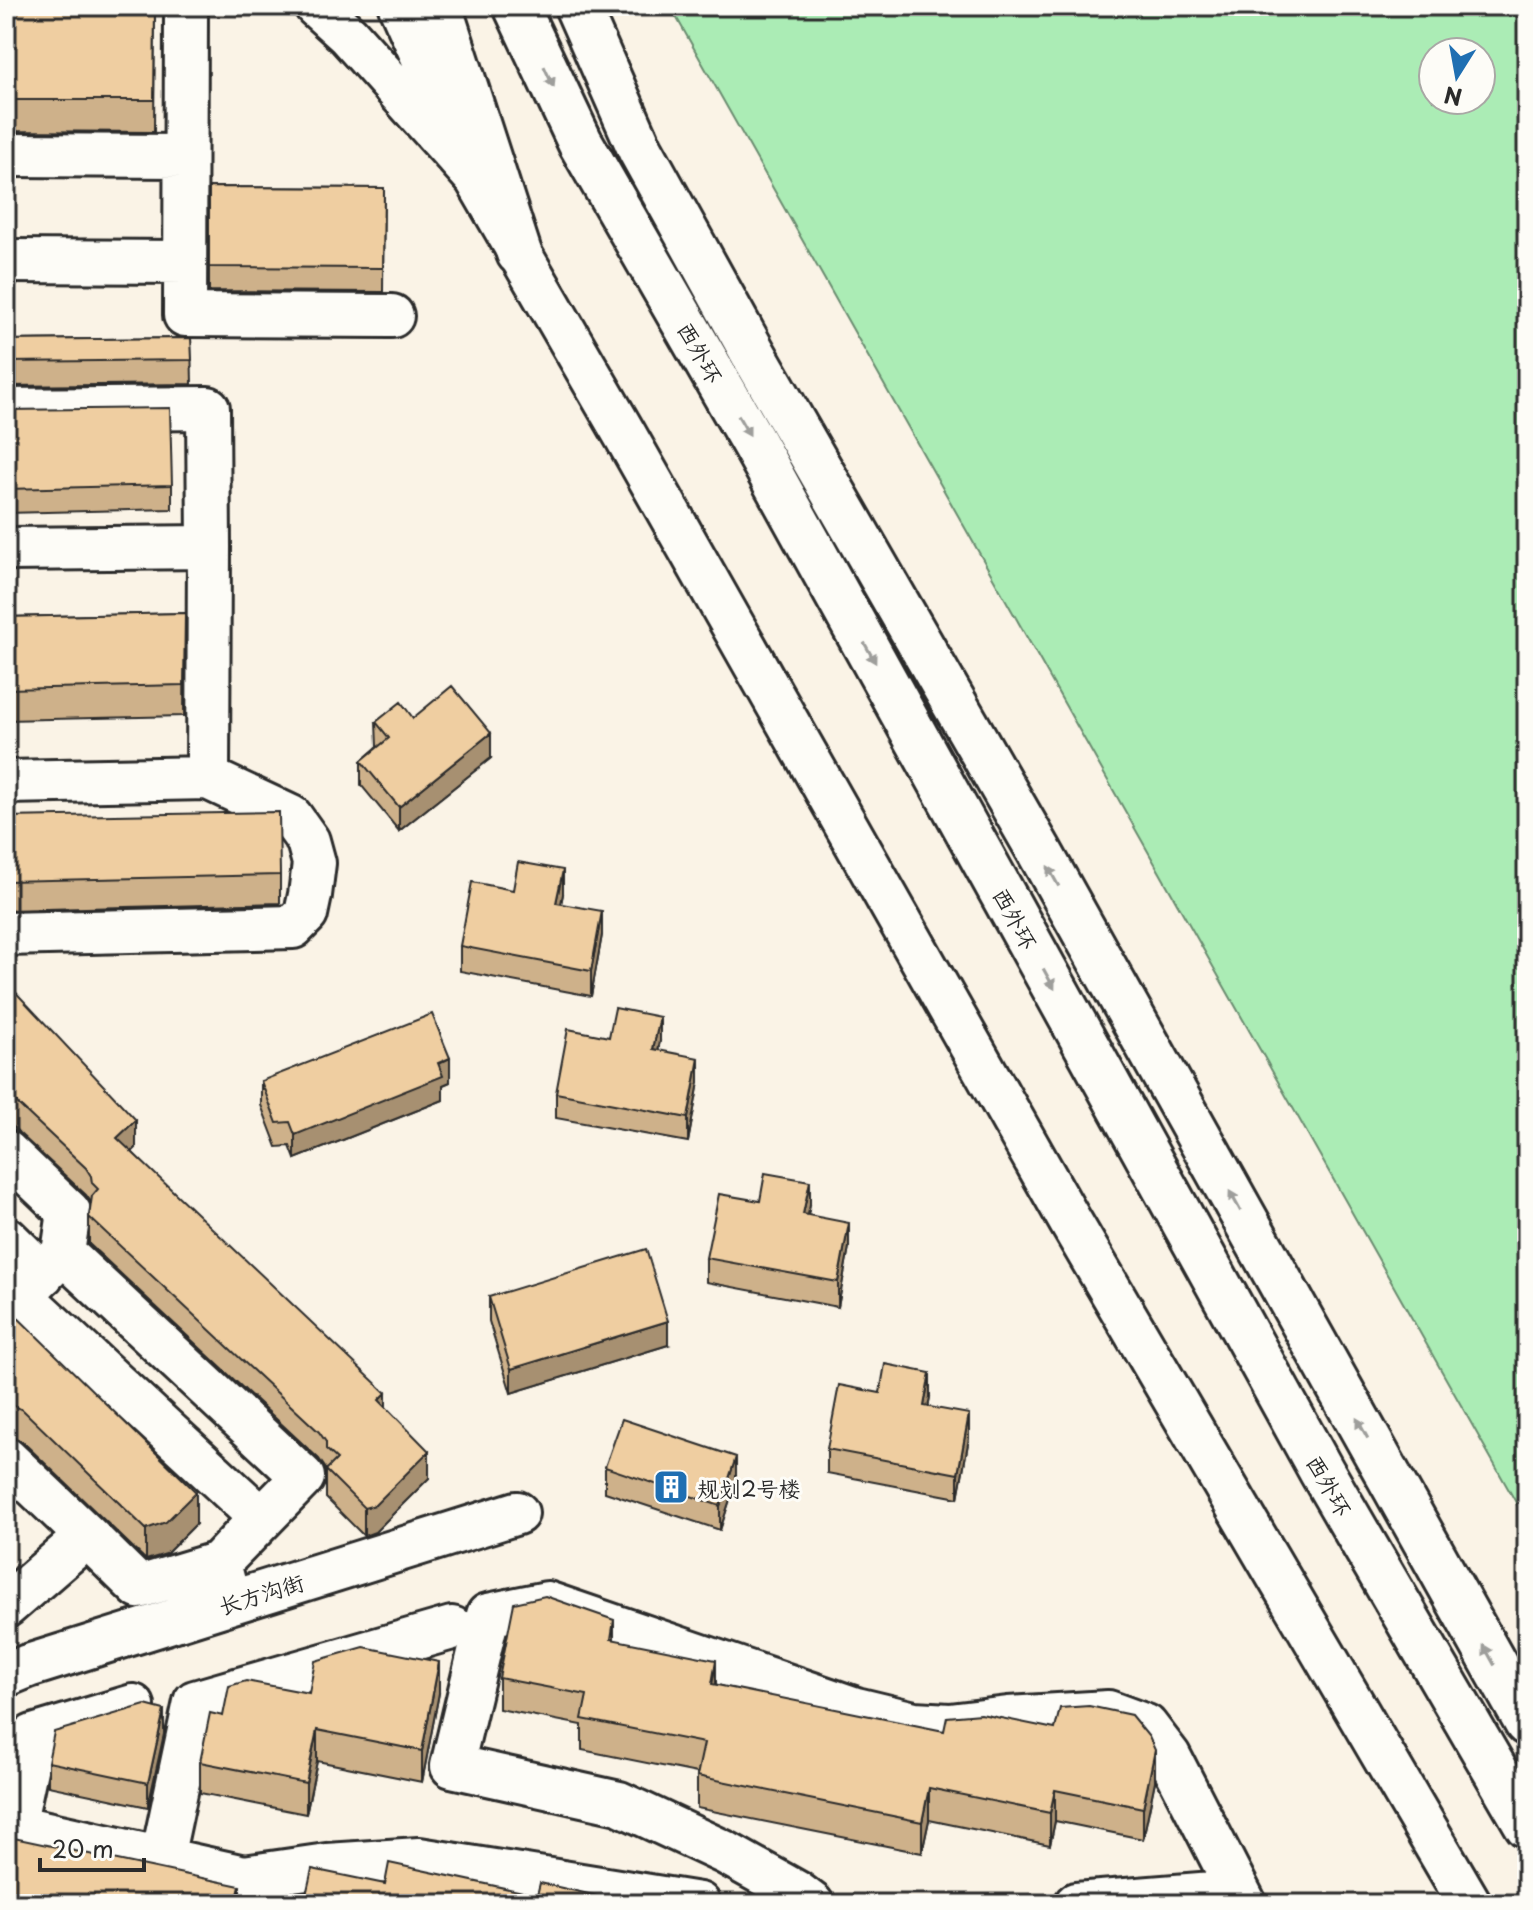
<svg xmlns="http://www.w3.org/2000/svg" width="1533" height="1910" font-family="'Playpen Sans','LXGW WenKai TC',sans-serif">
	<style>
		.green { fill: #abecb5; stroke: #6b8c70; stroke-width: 2; fill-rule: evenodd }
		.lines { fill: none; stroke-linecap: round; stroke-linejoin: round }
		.minor-casing { stroke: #2b2b2b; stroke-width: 48 }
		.major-casing { stroke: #2b2b2b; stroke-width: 50 }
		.highway-casing { stroke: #2b2b2b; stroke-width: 50 }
		.minor { stroke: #fdfcf7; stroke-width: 42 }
		.major { stroke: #fdfcf7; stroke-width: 44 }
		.highway { stroke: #fdfcf7; stroke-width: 44 }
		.wall { fill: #ceb18a; stroke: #2b2b2b; stroke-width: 2 }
		.shaded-wall { fill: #a79071; stroke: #2b2b2b; stroke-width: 2 }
		.building { fill: #efcea1; stroke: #2b2b2b; stroke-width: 2 }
		.oneway { fill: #9e9e9b }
		.labels { text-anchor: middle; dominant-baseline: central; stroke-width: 6; stroke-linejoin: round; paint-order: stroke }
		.street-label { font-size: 22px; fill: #2b2b2b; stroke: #fdfcf7 }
		.poi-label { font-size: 22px; fill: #2b2b2b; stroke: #fdfcf7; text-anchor: start }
	</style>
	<rect width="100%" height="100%" fill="#faf3e6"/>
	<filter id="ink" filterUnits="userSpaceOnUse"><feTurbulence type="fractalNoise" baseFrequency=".0125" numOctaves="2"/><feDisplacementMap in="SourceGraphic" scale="16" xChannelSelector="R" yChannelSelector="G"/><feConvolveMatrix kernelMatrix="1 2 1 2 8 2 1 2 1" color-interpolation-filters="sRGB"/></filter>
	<g filter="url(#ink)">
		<!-- green -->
		<path class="green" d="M 670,6 L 1527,6 L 1527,1522 ZM 1433,52 L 1481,52 L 1481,100 L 1433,100 Z"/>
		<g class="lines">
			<defs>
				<path id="minor" d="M 184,6 L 186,11 L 185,315 L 392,316
					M 316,6 L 348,35 L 476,178 L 625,435 L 1070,1221 L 1470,1904
					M 400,6 L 461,144
					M 6,155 L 185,156
					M 6,261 L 185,262
					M 6,410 L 208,408 L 209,547
					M 6,549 L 209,547 L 208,778 L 6,782
					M 6,934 L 293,927 L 306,914 L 310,895 L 314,863 L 308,841 L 291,817 L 208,778
					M 6,1152 L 69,1212 L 63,1253
					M 6,1238 L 43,1274
					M 63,1253 L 303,1477 L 219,1563 L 261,1518 L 21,1296 Z
					M 6,1459 L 87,1536
					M 6,1606 L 87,1536 L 139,1587 L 219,1563 L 226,1590
					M 6,1675 L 28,1666 L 517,1513
					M 6,1824 L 244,1877 L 327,1865 L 419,1859 L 699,1904
					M 14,1826 L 33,1736 L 133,1706
					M 162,1858 L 195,1702 L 452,1628
					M 812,1904 L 796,1892 L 726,1853 L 619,1803 L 452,1766 L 488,1615 L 547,1603 L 856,1709 L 914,1723 L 950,1725 L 1008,1718 L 1108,1712 L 1146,1726 L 1169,1756 L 1245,1904
					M 1076,1904 L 1238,1891"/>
				<path id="major" d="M 439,6 L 519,253"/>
				<path id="highway" d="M 516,6 L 580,142 L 754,444 L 1322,1472 L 1527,1825
					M 577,6 L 640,149 L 753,353 L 1038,849 L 1527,1723"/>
			</defs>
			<!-- minor casing -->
			<use href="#minor" class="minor-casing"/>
			<!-- major casing -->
			<use href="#major" class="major-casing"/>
			<!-- highway casing -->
			<use href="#highway" class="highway-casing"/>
			<!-- minor -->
			<use href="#minor" class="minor"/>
			<!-- major -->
			<use href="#major" class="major"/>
			<!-- highway -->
			<use href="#highway" class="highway"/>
		</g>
		<!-- wall -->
		<path class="wall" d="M 6,6 L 155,6 L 154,132 L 6,131 Z
			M 209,187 L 384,188 L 383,292 L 209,291 Z
			M 191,338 L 192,384 L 6,386 L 6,340 Z
			M 6,410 L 172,485 L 172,509 L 6,513 Z
			M 185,613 L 184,716 L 6,720 L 6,617 Z
			M 413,718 L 491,758 L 399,831 L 361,785 L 361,761 L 377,747 L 376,722 Z
			M 6,817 L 280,875 L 280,903 L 6,910 Z
			M 513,890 L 563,894 L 561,904 L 602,935 L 591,996 L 460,971 L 460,946 Z
			M 6,982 L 136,1148 L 132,1152 L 386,1407 L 429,1478 L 375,1532 L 364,1536 L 326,1498 L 326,1469 L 319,1459 L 89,1244 L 89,1217 L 91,1202 L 86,1195 L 19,1133 L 6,1119 Z
			M 609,1037 L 660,1041 L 658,1050 L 699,1082 L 688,1142 L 556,1118 L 556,1093 Z
			M 261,1081 L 450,1082 L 443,1085 L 443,1100 L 295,1159 L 290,1146 L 277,1147 L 261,1105 Z
			M 760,1201 L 810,1205 L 808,1215 L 849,1247 L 838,1307 L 706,1282 L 706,1258 Z
			M 489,1297 L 668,1345 L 511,1393 L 489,1321 Z
			M 6,1306 L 196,1524 L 166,1554 L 146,1560 L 23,1442 L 12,1436 L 6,1436 Z
			M 880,1393 L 930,1397 L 928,1407 L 969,1438 L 958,1498 L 827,1473 L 827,1449 Z
			M 605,1467 L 736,1481 L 720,1530 L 605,1492 Z
			M 614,1640 L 716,1685 L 1155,1781 L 1143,1839 L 1055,1821 L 1050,1845 L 929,1820 L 922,1853 L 697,1808 L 697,1773 L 582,1750 L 582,1725 L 499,1709 L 499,1678 Z
			M 309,1693 L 439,1693 L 422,1782 L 317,1761 L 306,1814 L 200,1793 L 200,1762 L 223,1716 Z
			M 164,1734 L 148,1807 L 48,1786 L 48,1762 Z"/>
		<!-- shaded-wall -->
		<path class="shaded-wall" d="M 491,733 L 491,758 L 399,831 L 399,807 Z
			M 563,870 L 563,894 L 556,927 L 556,903 Z
			M 602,911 L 602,935 L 591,996 L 591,971 Z
			M 660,1017 L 660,1041 L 653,1074 L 653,1049 Z
			M 450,1058 L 450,1082 L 443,1085 L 443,1100 L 295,1159 L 295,1135 Z
			M 699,1058 L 699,1082 L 688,1142 L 688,1118 Z
			M 136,1120 L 136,1148 L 117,1165 L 117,1138 Z
			M 810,1181 L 810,1205 L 803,1238 L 803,1214 Z
			M 849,1223 L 849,1247 L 838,1307 L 838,1282 Z
			M 668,1321 L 668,1345 L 511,1393 L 511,1369 Z
			M 930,1373 L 930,1397 L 924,1430 L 924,1406 Z
			M 386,1393 L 386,1420 L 379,1400 Z
			M 969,1414 L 969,1438 L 958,1498 L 958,1474 Z
			M 429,1451 L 429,1478 L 375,1532 L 364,1536 L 364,1508 Z
			M 736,1457 L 736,1481 L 720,1530 L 720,1506 Z
			M 196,1492 L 196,1524 L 166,1554 L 146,1560 L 146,1529 Z
			M 614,1620 L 614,1652 L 611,1639 Z
			M 716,1660 L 716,1691 L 712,1684 Z
			M 439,1662 L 439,1693 L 422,1782 L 422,1751 Z
			M 164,1710 L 164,1734 L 148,1807 L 148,1783 Z
			M 317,1730 L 317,1761 L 306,1814 L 306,1783 Z
			M 1155,1750 L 1155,1781 L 1143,1839 L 1143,1808 Z
			M 929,1788 L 929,1820 L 922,1853 L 922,1822 Z
			M 1055,1790 L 1055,1821 L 1050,1845 L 1050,1813 Z
			M 12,1819 L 12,1851 L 9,1837 Z
			M 240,1886 L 240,1904 L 236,1904 Z"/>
		<!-- building -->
		<path class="building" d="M 6,6 L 155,6 L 154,100 L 6,100 Z
			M 209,187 L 384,188 L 383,268 L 209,267 Z
			M 191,338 L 192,360 L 6,362 L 6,340 Z
			M 170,408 L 172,485 L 6,489 L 6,410 Z
			M 185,613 L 184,685 L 6,689 L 6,617 Z
			M 452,686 L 491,733 L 399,807 L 361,761 L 389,738 L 376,722 L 401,702 L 413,718 Z
			M 279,812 L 280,875 L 6,881 L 6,817 Z
			M 518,862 L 563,870 L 556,903 L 602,911 L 591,971 L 460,946 L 472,882 L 513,890 Z
			M 6,982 L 136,1120 L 117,1138 L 386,1393 L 379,1400 L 429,1451 L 375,1505 L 364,1508 L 326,1470 L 337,1459 L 326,1449 L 326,1442 L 319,1432 L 89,1217 L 92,1196 L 98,1189 L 92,1183 L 91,1176 L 86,1168 L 19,1105 L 6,1091 Z
			M 615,1008 L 660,1017 L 653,1049 L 699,1058 L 688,1118 L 556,1093 L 568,1029 L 609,1037 Z
			M 432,1014 L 450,1058 L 438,1063 L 443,1076 L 295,1135 L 290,1122 L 277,1123 L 261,1081 Z
			M 765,1173 L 810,1181 L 803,1214 L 849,1223 L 838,1282 L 706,1258 L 719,1194 L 760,1201 Z
			M 646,1249 L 668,1321 L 511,1369 L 489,1297 Z
			M 6,1306 L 196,1492 L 166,1522 L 146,1529 L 23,1410 L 12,1405 L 6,1404 Z
			M 885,1364 L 930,1373 L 924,1406 L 969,1414 L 958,1474 L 827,1449 L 839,1385 L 880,1393 Z
			M 622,1419 L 736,1457 L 720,1506 L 605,1467 Z
			M 545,1596 L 614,1620 L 611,1639 L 716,1660 L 712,1684 L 944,1731 L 947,1717 L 981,1714 L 1055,1729 L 1060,1708 L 1089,1706 L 1131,1715 L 1149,1737 L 1155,1750 L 1143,1808 L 1055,1790 L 1050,1813 L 929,1788 L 922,1822 L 697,1776 L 704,1743 L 582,1719 L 587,1695 L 499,1678 L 514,1603 Z
			M 364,1647 L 439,1662 L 422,1751 L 317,1730 L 306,1783 L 200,1762 L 210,1713 L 223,1716 L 229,1686 L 246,1681 L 309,1693 L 315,1661 Z
			M 145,1705 L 164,1710 L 148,1783 L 48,1762 L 54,1732 Z
			M 6,1818 L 12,1819 L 9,1837 L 240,1886 L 236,1904 L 6,1904 Z
			M 389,1863 L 537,1895 L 540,1883 L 633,1904 L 304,1904 L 312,1869 L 385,1884 Z"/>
		<!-- one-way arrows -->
		<defs><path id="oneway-solid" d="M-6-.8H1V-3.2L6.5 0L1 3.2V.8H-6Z" transform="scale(2)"/></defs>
		<g class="oneway">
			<use href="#oneway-solid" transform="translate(549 77) rotate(65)"/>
			<use href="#oneway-solid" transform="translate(744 426) rotate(60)"/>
			<use href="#oneway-solid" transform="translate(870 653) rotate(61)"/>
			<use href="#oneway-solid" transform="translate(1053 876) rotate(-119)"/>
			<use href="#oneway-solid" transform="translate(1049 979) rotate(61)"/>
			<use href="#oneway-solid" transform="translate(1235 1201) rotate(-119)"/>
			<use href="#oneway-solid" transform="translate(1362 1428) rotate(-119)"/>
			<use href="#oneway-solid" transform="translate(1489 1655) rotate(-119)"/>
		</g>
	</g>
	<!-- icons -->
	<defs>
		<symbol id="building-square" viewBox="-11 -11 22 22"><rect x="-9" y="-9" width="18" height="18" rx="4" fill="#1f6fb2" stroke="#fdfcf7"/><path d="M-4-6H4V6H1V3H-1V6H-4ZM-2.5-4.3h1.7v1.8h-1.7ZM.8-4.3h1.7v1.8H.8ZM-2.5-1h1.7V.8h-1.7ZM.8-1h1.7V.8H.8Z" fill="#fff"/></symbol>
	</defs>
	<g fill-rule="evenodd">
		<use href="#building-square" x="651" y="1467" width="40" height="40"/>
	</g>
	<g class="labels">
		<!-- street labels -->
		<g class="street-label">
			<text transform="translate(701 352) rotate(60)">西外环</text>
			<text transform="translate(1016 918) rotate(61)">西外环</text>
			<text transform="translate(1330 1485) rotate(60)">西外环</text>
			<text transform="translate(261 1593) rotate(-17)">长方沟街</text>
		</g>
		<!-- poi labels -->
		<g class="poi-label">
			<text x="697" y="1487">规划2号楼</text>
		</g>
	</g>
	<!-- margin -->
	<rect width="1533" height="1910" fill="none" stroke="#fdfcf7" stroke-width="32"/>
	<rect x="16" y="16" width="1501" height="1878" fill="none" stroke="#2b2b2b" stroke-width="3" filter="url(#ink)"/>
	<!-- north arrow -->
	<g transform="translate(1457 76) rotate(191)"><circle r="38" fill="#fdfcf7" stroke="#a9a8a5" stroke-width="2"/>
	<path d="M0-6L14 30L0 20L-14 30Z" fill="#1f6fb2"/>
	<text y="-12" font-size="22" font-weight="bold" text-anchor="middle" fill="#2b2b2b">N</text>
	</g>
	<!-- scale -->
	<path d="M40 1858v12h104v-12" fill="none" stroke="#2b2b2b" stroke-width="4"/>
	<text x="52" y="1858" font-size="24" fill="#2b2b2b" stroke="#fdfcf7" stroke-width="6" paint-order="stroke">20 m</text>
</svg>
